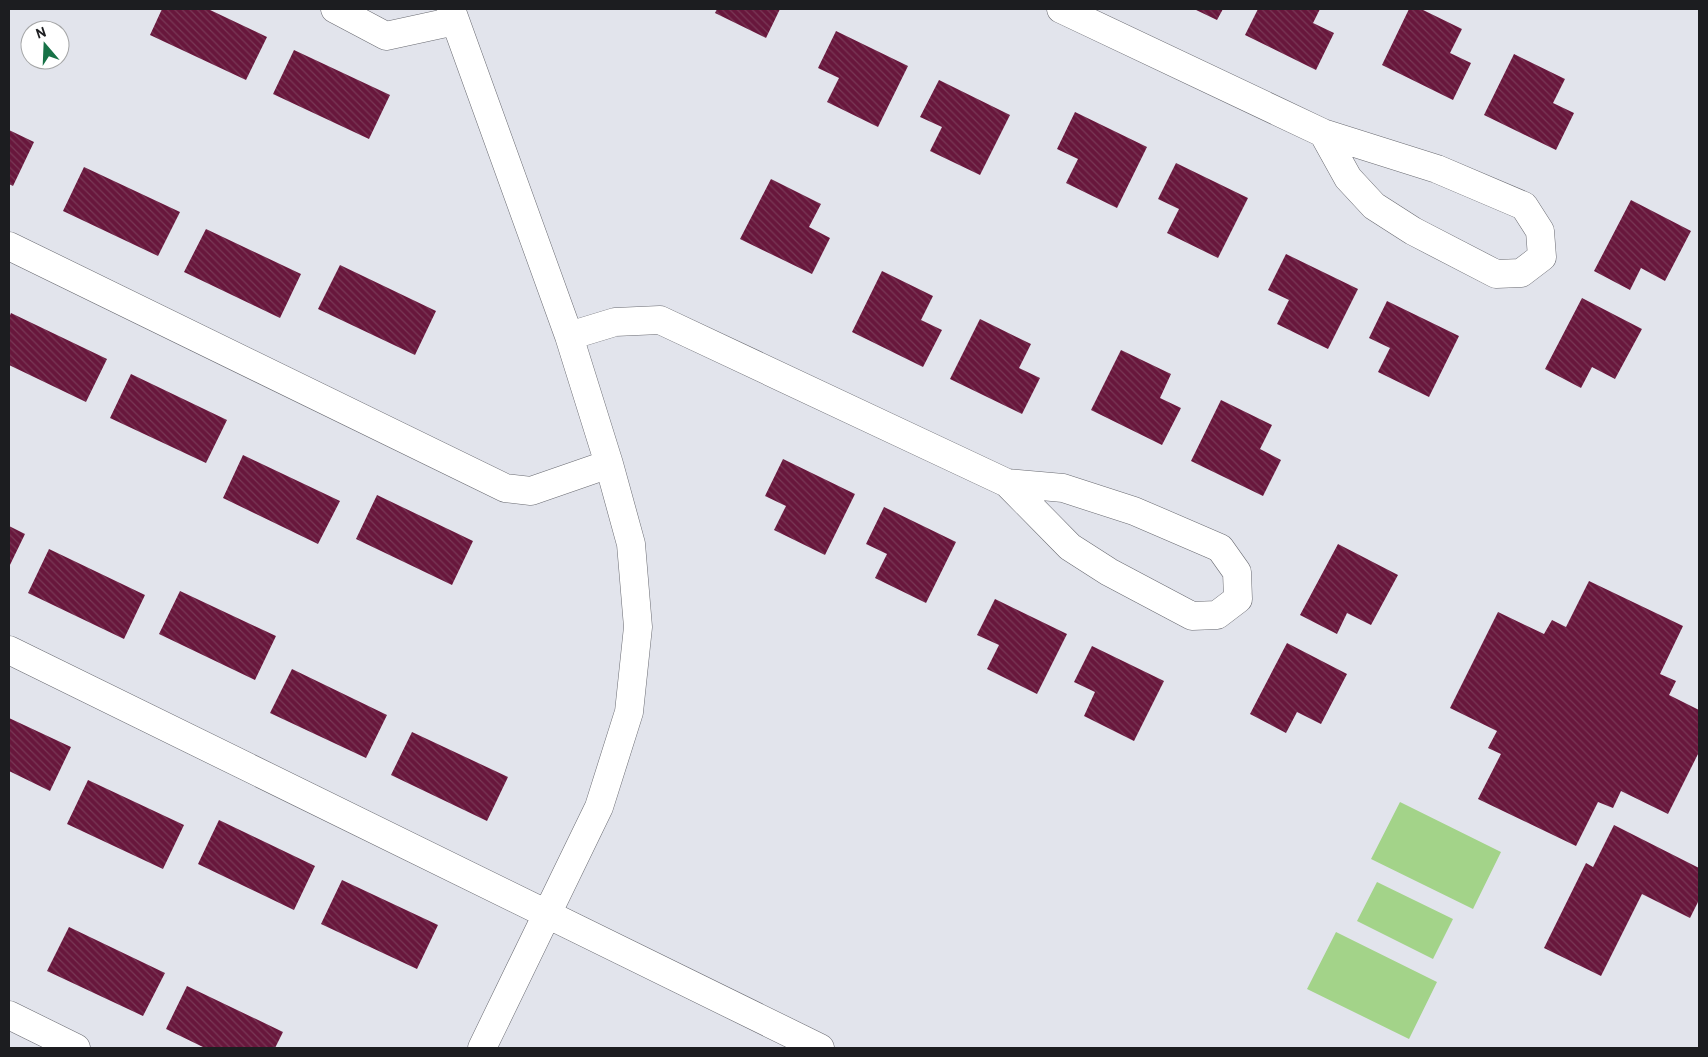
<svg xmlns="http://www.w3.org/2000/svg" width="1708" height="1057" font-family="Overpass,sans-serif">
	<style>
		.pitch { fill: #a3d389 }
		.building { fill: url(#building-back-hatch) }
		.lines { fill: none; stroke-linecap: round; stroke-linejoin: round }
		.minor-casing { stroke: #696a71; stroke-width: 29 }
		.minor { stroke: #fff; stroke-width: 28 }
	</style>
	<defs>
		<pattern id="building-back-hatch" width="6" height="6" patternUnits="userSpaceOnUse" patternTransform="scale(1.25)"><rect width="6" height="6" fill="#68173c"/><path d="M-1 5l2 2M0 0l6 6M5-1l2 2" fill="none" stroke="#793856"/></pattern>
	</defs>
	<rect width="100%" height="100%" fill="#e2e4ec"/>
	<!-- pitch -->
	<path class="pitch" d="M 1400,802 L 1501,852 L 1473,909 L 1371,859 Z
		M 1377,882 L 1453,919 L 1433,959 L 1357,921 Z
		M 1336,932 L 1437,982 L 1409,1039 L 1307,989 Z"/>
	<!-- building -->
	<path class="building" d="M 162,9 L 208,9 L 267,37 L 246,80 L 150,35 Z
		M 717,9 L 780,9 L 766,38 L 715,13 Z
		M 1194,9 L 1223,9 L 1217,20 Z
		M 1258,9 L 1320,9 L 1313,23 L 1334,33 L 1316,70 L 1245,35 Z
		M 1409,9 L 1421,9 L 1462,29 L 1450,53 L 1471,63 L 1453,100 L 1382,65 Z
		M 836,31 L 908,66 L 878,127 L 827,102 L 839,78 L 818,68 Z
		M 294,50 L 390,95 L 369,139 L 273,94 Z
		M 1514,54 L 1565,79 L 1553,103 L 1574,113 L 1556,150 L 1484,115 Z
		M 939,80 L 1010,115 L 980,175 L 930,151 L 942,127 L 920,117 Z
		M 1075,112 L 1147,147 L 1117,208 L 1066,183 L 1078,159 L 1057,149 Z
		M 9,130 L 34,142 L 13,186 L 9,184 Z
		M 1176,163 L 1248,198 L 1218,258 L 1167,233 L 1179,209 L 1158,199 Z
		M 84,167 L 180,212 L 158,256 L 63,211 Z
		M 771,179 L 821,204 L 809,227 L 830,238 L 812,274 L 740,239 Z
		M 1631,200 L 1691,231 L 1665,281 L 1641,268 L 1630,290 L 1594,271 Z
		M 206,229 L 301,274 L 280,318 L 184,272 Z
		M 1286,254 L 1358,289 L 1328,349 L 1277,324 L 1289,300 L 1268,290 Z
		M 340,265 L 436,311 L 415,355 L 318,309 Z
		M 882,271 L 933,296 L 921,320 L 942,330 L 923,367 L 852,332 Z
		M 1582,298 L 1642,329 L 1615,379 L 1592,367 L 1581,388 L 1545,369 Z
		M 1387,301 L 1459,336 L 1429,397 L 1378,372 L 1390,348 L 1369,338 Z
		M 11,313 L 107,359 L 86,402 L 9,365 L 9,318 Z
		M 980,319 L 1031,344 L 1019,368 L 1040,378 L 1022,414 L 950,379 Z
		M 1121,350 L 1171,374 L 1160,398 L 1181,408 L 1162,445 L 1091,410 Z
		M 131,374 L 227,420 L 206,463 L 110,418 Z
		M 1221,400 L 1272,425 L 1260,449 L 1281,460 L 1263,496 L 1191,461 Z
		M 243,455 L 340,501 L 318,544 L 223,498 Z
		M 783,459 L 855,494 L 825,555 L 774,530 L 786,506 L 765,496 Z
		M 377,495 L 473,541 L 452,585 L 356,539 Z
		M 884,507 L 956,542 L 926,603 L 875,578 L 887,554 L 866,544 Z
		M 9,526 L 25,534 L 9,567 Z
		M 1338,544 L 1398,575 L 1371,625 L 1347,613 L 1337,634 L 1300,615 Z
		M 49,549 L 145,595 L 124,639 L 28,593 Z
		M 1589,581 L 1683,626 L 1660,674 L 1676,681 L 1669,695 L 1699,710 L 1699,752 L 1668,814 L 1621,791 L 1613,808 L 1598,802 L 1576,846 L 1478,799 L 1501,754 L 1488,748 L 1497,731 L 1450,708 L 1498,612 L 1544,634 L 1552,620 L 1566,627 Z
		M 180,591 L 276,636 L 255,680 L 159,634 Z
		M 995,599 L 1067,634 L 1037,694 L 987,669 L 999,645 L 977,635 Z
		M 1287,643 L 1347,674 L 1321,724 L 1297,712 L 1286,733 L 1250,714 Z
		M 1092,646 L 1164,681 L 1134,741 L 1084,716 L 1095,692 L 1074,682 Z
		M 292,669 L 387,715 L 366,758 L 270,713 Z
		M 9,718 L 71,747 L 50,791 L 9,771 Z
		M 412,732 L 508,777 L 487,821 L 391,775 Z
		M 88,780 L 184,825 L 163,869 L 67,824 Z
		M 219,820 L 315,866 L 294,910 L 198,864 Z
		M 1614,825 L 1699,868 L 1699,900 L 1690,918 L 1642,894 L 1601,976 L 1544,948 L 1586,863 L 1593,867 Z
		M 342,880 L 438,925 L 417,969 L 321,924 Z
		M 69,927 L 165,973 L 143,1016 L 47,971 Z
		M 187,986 L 283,1032 L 275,1048 L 205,1048 L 166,1029 Z"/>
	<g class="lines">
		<defs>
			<path id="minor" d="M 335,9 L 386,36 L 455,21
				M 451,9 L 569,336 L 609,464 L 631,544 L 638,627 L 629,712 L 599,807 L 482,1048
				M 1061,9 L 1323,133 L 1437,169 L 1524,206 L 1540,231 L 1542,257 L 1521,273 L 1496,274 L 1413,231 L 1374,206 L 1348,178 L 1323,133
				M 9,246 L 505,488 L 531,491 L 609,464
				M 569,336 L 615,322 L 660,320 L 1007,483 L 1070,547 L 1109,572 L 1192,616 L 1217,615 L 1238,599 L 1237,572 L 1220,548 L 1134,511 L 1063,488 L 1007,483
				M 9,650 L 820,1048
				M 9,1015 L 76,1048"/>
		</defs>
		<!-- minor casing -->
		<use href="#minor" class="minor-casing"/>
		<!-- minor -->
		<use href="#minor" class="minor"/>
	</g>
	<!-- border -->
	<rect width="1708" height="1057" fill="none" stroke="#1c1d20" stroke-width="20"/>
	<!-- north arrow -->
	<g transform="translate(45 45) rotate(341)"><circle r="24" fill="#ffffff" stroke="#a4a5a6"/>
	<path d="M0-4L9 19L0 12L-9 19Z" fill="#177247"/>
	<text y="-8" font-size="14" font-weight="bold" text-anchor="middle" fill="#1c1d20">N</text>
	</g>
</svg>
